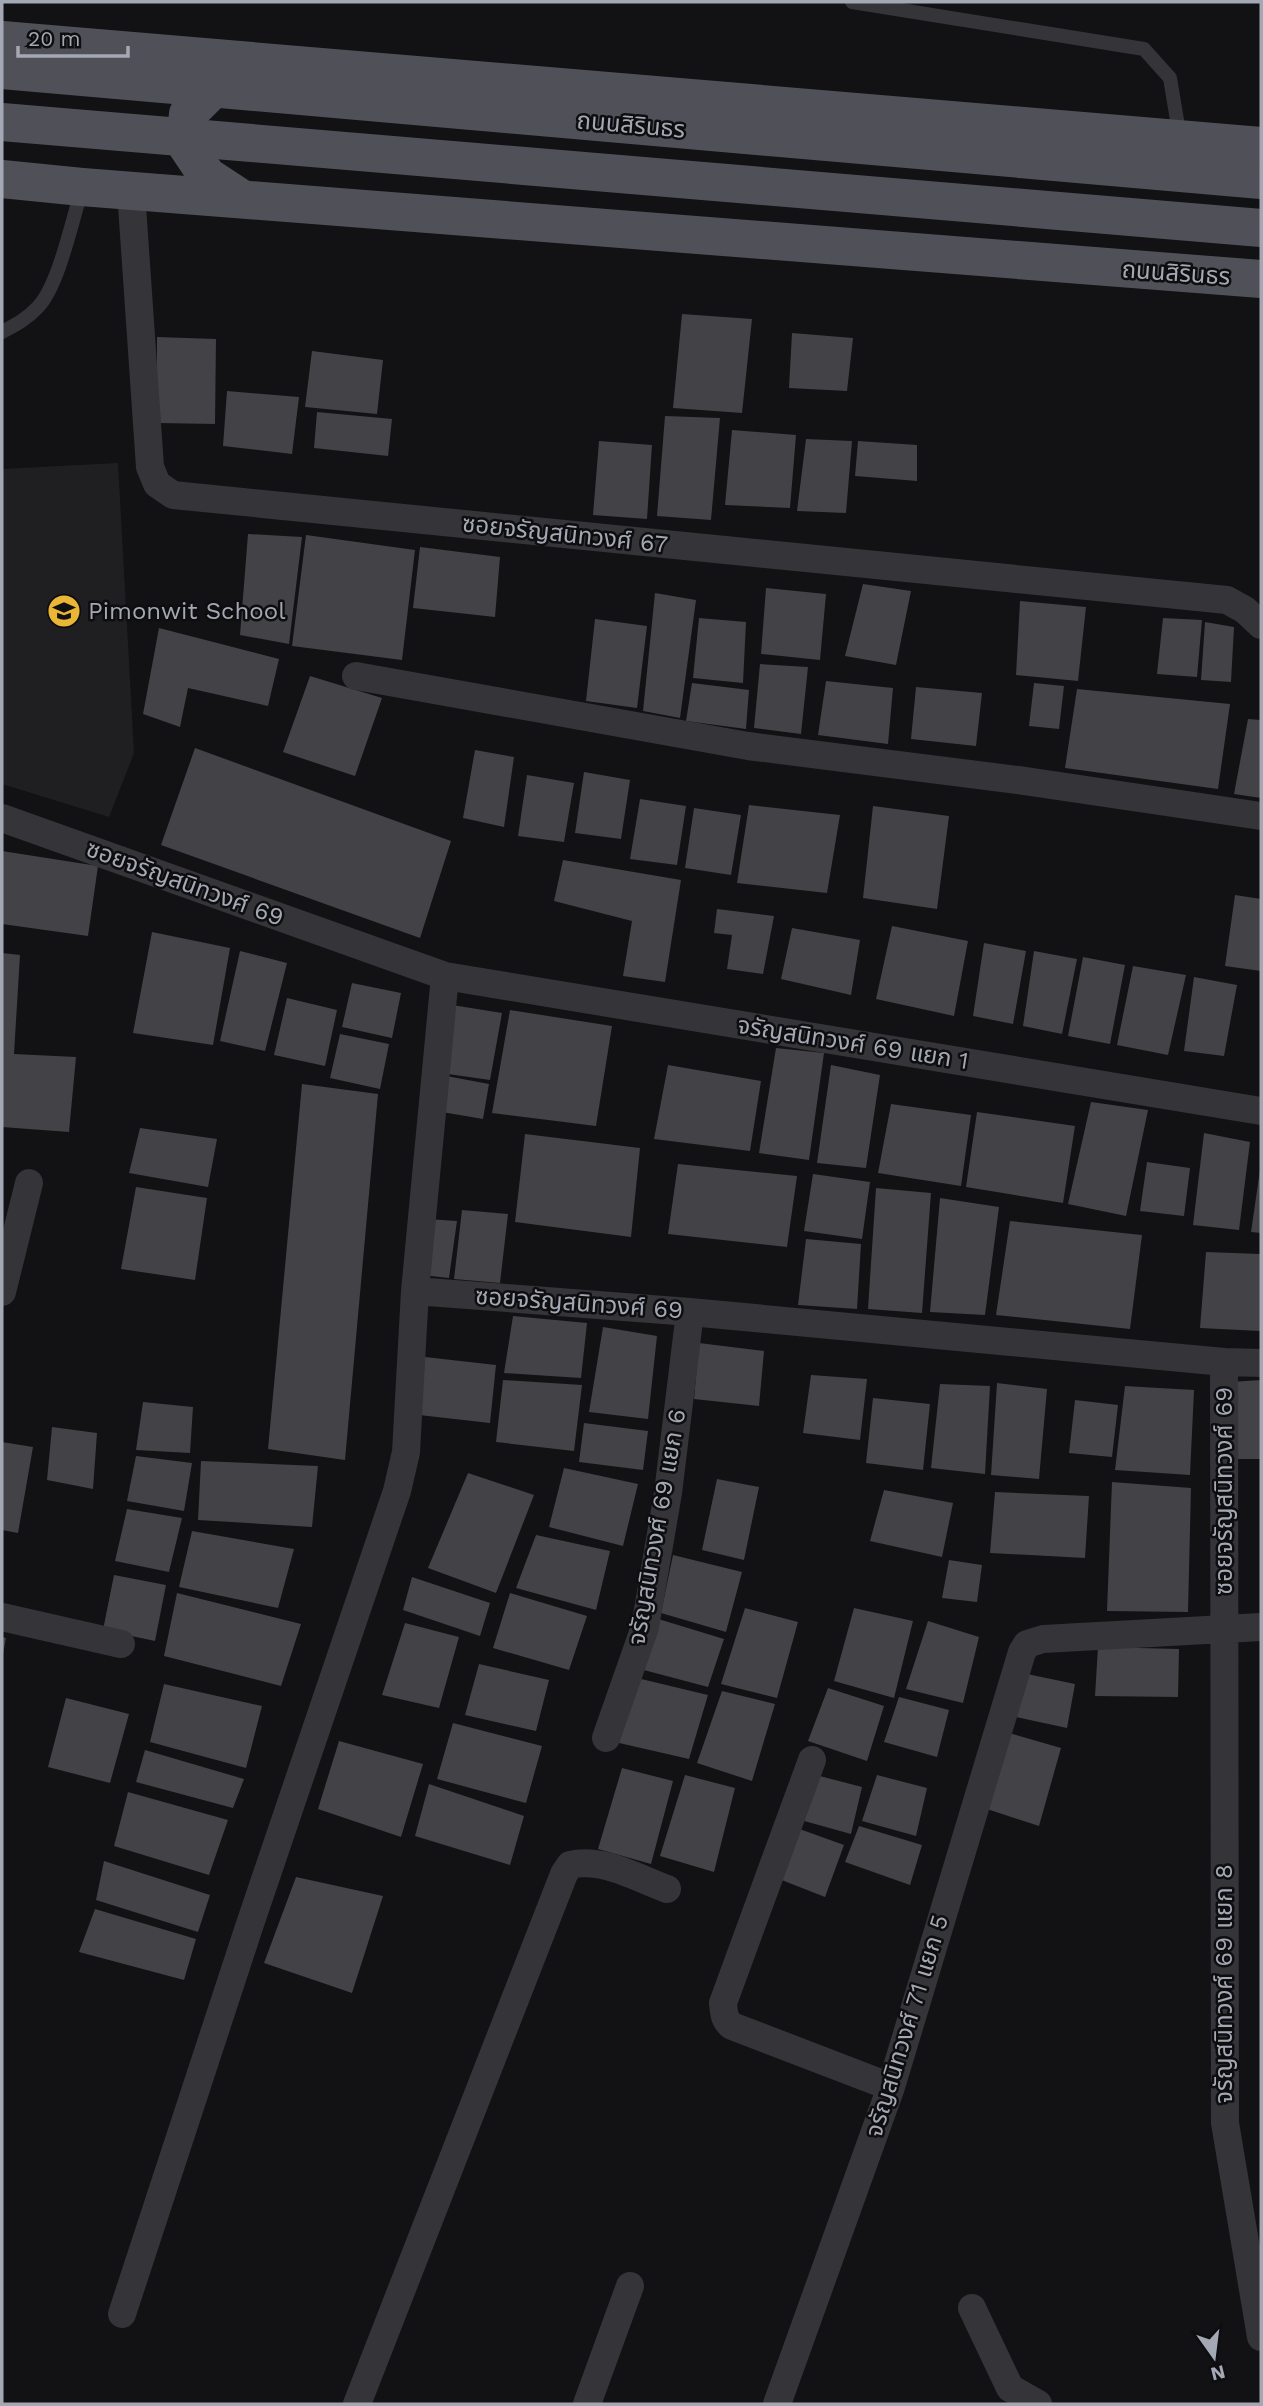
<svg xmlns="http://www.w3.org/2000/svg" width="1263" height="2406" font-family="'Work Sans','Noto Sans Thai',sans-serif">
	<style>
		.built { fill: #1f1e21 }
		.building { fill: #424247 }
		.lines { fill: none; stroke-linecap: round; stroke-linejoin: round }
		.lane { stroke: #343439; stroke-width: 14 }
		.street { stroke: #343439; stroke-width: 28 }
		.primary { stroke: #505158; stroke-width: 38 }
		.primary-bridge { stroke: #505158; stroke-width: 38 }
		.labels { text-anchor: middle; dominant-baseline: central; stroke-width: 5; stroke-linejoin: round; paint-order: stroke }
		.street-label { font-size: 24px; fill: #a4a8b4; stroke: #0e0d0f }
		.poi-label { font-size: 24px; fill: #a4a8b4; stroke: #0e0d0f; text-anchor: start }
	</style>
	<rect width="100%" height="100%" fill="#121214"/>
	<!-- built -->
	<path class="built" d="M 118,463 L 134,753 L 109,817 L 2,784 L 2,469 Z"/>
	<!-- building -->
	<path class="building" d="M 682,314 L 752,319 L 742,413 L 673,408 Z
		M 792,333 L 853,338 L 847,391 L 789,388 Z
		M 157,337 L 216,339 L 215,424 L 157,423 Z
		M 312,351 L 383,360 L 377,414 L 305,407 Z
		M 227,391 L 299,397 L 292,454 L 223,446 Z
		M 317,412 L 392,419 L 388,456 L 314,448 Z
		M 665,416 L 720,418 L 711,520 L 657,516 Z
		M 732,430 L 796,435 L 790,508 L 725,505 Z
		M 806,439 L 852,441 L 846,513 L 797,511 Z
		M 599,441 L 652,445 L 647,519 L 593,515 Z
		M 858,441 L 917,445 L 917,481 L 855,476 Z
		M 248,534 L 302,537 L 289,644 L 240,635 Z
		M 306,535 L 415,550 L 402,660 L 292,646 Z
		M 420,547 L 500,557 L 495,617 L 413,608 Z
		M 863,584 L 911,591 L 896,665 L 845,656 Z
		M 766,588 L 826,594 L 820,660 L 761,654 Z
		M 655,593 L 696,600 L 680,718 L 643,711 Z
		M 1020,601 L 1086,607 L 1078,681 L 1016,675 Z
		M 699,618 L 746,622 L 743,683 L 693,678 Z
		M 1163,618 L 1202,620 L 1197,677 L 1157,674 Z
		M 595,619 L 647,626 L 637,708 L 586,701 Z
		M 1205,622 L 1234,627 L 1231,682 L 1201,680 Z
		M 159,628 L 279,659 L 268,706 L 188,688 L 180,727 L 143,714 Z
		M 760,664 L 808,667 L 801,734 L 754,728 Z
		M 310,676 L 382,698 L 355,776 L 283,752 Z
		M 826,681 L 893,688 L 888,744 L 818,735 Z
		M 692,683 L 749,690 L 746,729 L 686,721 Z
		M 1034,683 L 1064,686 L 1059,729 L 1029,726 Z
		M 916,687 L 982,693 L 976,746 L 911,739 Z
		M 1077,689 L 1230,704 L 1218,789 L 1065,768 Z
		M 1248,719 L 1261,720 L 1261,798 L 1234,794 Z
		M 195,748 L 451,841 L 420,938 L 161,845 Z
		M 475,750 L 514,757 L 504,827 L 463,818 Z
		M 584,772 L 630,780 L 621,839 L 575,833 Z
		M 527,775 L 574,783 L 564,842 L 518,836 Z
		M 640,799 L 686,806 L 677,865 L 630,859 Z
		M 749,805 L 840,815 L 827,893 L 737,883 Z
		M 873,806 L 949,816 L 937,909 L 863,898 Z
		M 694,808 L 741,815 L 731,875 L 685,868 Z
		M 2,851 L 98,866 L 88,936 L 2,924 Z
		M 563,860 L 681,880 L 665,982 L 623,976 L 632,921 L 554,901 Z
		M 1235,895 L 1261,899 L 1261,971 L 1225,966 Z
		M 717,909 L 774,916 L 763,974 L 727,969 L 732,935 L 714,933 Z
		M 892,926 L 968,941 L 954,1016 L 876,999 Z
		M 792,928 L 860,940 L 851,995 L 781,979 Z
		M 152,932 L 230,948 L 213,1045 L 133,1033 Z
		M 984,943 L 1026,951 L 1013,1024 L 973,1016 Z
		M 240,951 L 287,963 L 265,1051 L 220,1041 Z
		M 1034,951 L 1077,959 L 1062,1034 L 1023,1026 Z
		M 2,953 L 20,955 L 14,1054 L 76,1057 L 69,1132 L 2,1127 Z
		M 1083,957 L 1125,965 L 1110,1044 L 1068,1036 Z
		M 1133,966 L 1186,975 L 1168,1055 L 1117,1045 Z
		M 1194,977 L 1237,985 L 1224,1056 L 1184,1051 Z
		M 352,983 L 401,993 L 392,1038 L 342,1027 Z
		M 287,998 L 337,1010 L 325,1066 L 274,1055 Z
		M 452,1005 L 502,1013 L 490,1080 L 441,1073 Z
		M 510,1010 L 612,1026 L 596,1126 L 492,1113 Z
		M 340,1034 L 389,1044 L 380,1089 L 330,1078 Z
		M 776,1048 L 824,1053 L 809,1160 L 759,1153 Z
		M 668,1065 L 761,1081 L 750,1151 L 654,1139 Z
		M 831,1065 L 880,1075 L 866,1168 L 817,1163 Z
		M 441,1075 L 489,1084 L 483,1119 L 436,1111 Z
		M 302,1084 L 378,1094 L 345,1460 L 268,1449 Z
		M 1091,1102 L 1148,1110 L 1126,1216 L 1068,1204 Z
		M 891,1104 L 971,1115 L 961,1186 L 878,1173 Z
		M 977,1112 L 1075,1126 L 1063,1203 L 966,1187 Z
		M 140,1128 L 217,1139 L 208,1187 L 129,1173 Z
		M 1204,1133 L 1250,1142 L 1239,1230 L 1193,1225 Z
		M 525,1134 L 640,1148 L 631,1237 L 515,1222 Z
		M 1147,1162 L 1190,1168 L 1184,1216 L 1140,1211 Z
		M 678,1164 L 797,1176 L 787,1247 L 668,1234 Z
		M 1260,1170 L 1261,1170 L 1261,1233 L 1251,1232 Z
		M 813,1174 L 870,1182 L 862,1239 L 804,1231 Z
		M 136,1187 L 207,1198 L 195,1280 L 121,1269 Z
		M 876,1188 L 931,1193 L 922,1313 L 868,1309 Z
		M 940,1198 L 999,1207 L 985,1315 L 930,1312 Z
		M 462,1210 L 508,1214 L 500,1283 L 454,1279 Z
		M 428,1219 L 457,1221 L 449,1278 L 422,1275 Z
		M 1010,1221 L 1142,1235 L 1130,1329 L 996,1315 Z
		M 806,1239 L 861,1244 L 857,1309 L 798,1305 Z
		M 1206,1252 L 1261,1254 L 1260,1331 L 1200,1328 Z
		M 513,1316 L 587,1323 L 581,1378 L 504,1373 Z
		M 603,1327 L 657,1336 L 648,1419 L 589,1412 Z
		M 699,1343 L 764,1351 L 759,1406 L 694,1399 Z
		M 425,1357 L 496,1365 L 490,1423 L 419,1415 Z
		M 811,1375 L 867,1379 L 860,1440 L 803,1433 Z
		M 503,1380 L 582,1385 L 574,1451 L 496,1442 Z
		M 1261,1380 L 1261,1459 L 1231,1459 L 1230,1382 Z
		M 997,1383 L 1047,1389 L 1039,1479 L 991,1475 Z
		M 940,1384 L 990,1386 L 985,1474 L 931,1468 Z
		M 1125,1386 L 1194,1390 L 1190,1475 L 1115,1470 Z
		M 873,1398 L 930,1404 L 923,1470 L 866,1463 Z
		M 1075,1400 L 1118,1405 L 1112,1457 L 1069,1453 Z
		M 143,1402 L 193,1407 L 190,1453 L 136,1450 Z
		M 584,1423 L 648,1431 L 643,1470 L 579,1462 Z
		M 52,1427 L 97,1433 L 93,1489 L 47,1480 Z
		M 2,1442 L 33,1447 L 18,1533 L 2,1530 Z
		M 136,1456 L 192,1463 L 184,1511 L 127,1501 Z
		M 201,1461 L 318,1466 L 312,1527 L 198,1520 Z
		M 564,1468 L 638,1484 L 623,1546 L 549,1527 Z
		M 468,1473 L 534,1495 L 496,1593 L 428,1568 Z
		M 717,1479 L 759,1487 L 744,1560 L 702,1550 Z
		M 1112,1482 L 1191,1488 L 1188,1612 L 1107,1611 Z
		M 884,1490 L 953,1503 L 942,1557 L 870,1541 Z
		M 995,1492 L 1089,1496 L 1085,1558 L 990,1553 Z
		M 127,1509 L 182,1518 L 169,1572 L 115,1561 Z
		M 192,1531 L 294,1549 L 278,1608 L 179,1587 Z
		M 536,1535 L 610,1551 L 596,1610 L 516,1588 Z
		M 673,1555 L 742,1572 L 726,1632 L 661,1613 Z
		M 949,1560 L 982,1565 L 977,1602 L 942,1598 Z
		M 114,1575 L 166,1585 L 155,1641 L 103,1630 Z
		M 412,1577 L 490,1603 L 480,1636 L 403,1610 Z
		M 177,1593 L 301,1624 L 281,1686 L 164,1656 Z
		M 510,1593 L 587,1616 L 569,1670 L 493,1648 Z
		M 745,1608 L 798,1622 L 777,1698 L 721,1684 Z
		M 854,1608 L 913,1621 L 894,1698 L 834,1681 Z
		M 655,1618 L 724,1639 L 708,1687 L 640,1669 Z
		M 928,1621 L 979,1637 L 963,1703 L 906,1689 Z
		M 405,1623 L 459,1637 L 439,1708 L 382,1695 Z
		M 2,1637 L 6,1638 L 3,1654 L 2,1654 Z
		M 1098,1647 L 1179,1649 L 1178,1697 L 1095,1696 Z
		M 479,1664 L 549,1680 L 536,1731 L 465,1715 Z
		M 1027,1674 L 1075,1684 L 1067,1728 L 1016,1717 Z
		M 637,1678 L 708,1695 L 689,1759 L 619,1743 Z
		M 164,1684 L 262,1706 L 246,1768 L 150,1742 Z
		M 828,1688 L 884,1706 L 867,1761 L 808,1741 Z
		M 722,1691 L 775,1704 L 752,1781 L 697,1763 Z
		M 899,1697 L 949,1710 L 937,1757 L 884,1742 Z
		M 66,1698 L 129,1714 L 110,1783 L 48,1767 Z
		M 453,1723 L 542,1746 L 526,1803 L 437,1779 Z
		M 1009,1733 L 1061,1748 L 1039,1826 L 987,1809 Z
		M 339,1741 L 423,1764 L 401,1837 L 318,1809 Z
		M 145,1750 L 244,1779 L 233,1808 L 136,1782 Z
		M 622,1768 L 673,1781 L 651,1864 L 598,1849 Z
		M 812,1774 L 862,1787 L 851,1834 L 797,1819 Z
		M 685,1775 L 735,1788 L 714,1872 L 660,1856 Z
		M 877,1775 L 927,1788 L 916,1836 L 862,1821 Z
		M 429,1784 L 524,1816 L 510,1865 L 415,1836 Z
		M 128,1792 L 228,1820 L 209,1875 L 114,1846 Z
		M 859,1826 L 922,1845 L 910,1885 L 845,1862 Z
		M 794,1827 L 844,1845 L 825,1897 L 774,1877 Z
		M 104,1861 L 210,1895 L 198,1932 L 96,1900 Z
		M 296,1877 L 383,1896 L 352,1993 L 264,1963 Z
		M 95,1909 L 196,1939 L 184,1980 L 79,1952 Z"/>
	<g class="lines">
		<!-- lane -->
		<path class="lane" d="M 852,2 L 1144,49 L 1170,78 L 1180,138
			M 2,332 C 15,325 27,319 38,307 C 59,285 72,220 82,189"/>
		<!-- street -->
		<path class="street" d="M 131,191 L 150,467 L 157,484 L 173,495 L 1227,600 L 1245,610 L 1261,625
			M 356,676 L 748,746 L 1018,780 L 1261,816
			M 2,818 L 445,976 L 1261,1111
			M 415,1291 L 690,1312 L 1224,1362 L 1261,1363
			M 2,1292 L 29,1183
			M 1224,1362 L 1225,2123 L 1261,2337
			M 2,1617 L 121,1644
			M 606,1738 L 645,1627 L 668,1493 L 690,1312
			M 812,1760 L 723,2003 C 724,2013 724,2020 732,2026 L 891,2087
			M 972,2308 L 1010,2388 L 1038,2404
			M 122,2314 L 249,1927 L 397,1491 L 406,1452 L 415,1291 L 445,976
			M 357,2404 L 564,1874 L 570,1865 C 602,1857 637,1878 667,1889
			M 587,2404 L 630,2286
			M 777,2404 L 891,2087 L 1022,1652 L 1027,1644 L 1043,1639 L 1261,1627"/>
		<!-- primary -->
		<path class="primary" d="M 2,40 L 1261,146
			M 238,79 L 210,92 L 188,114 L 185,143 L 207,176 L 242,199
			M 2,179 L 82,187 L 1261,279"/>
		<!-- primary-bridge -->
		<path class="primary-bridge" d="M 2,70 L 1261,180
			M 2,122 L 1261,228"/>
	</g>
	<!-- icons -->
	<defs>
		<symbol id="school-disc" viewBox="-11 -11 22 22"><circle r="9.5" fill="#e9b735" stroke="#0e0d0f"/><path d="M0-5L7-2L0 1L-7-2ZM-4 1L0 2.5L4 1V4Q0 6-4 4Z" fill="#111"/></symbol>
	</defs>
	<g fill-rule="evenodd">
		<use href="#school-disc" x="45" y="592" width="38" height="38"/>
	</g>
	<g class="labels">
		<!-- street labels -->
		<g class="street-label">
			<text transform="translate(631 125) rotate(5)">ถนนสิรินธร</text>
			<text transform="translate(1176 273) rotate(4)">ถนนสิรินธร</text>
			<text transform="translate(565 534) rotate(6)">ซอยจรัญสนิทวงศ์ 67</text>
			<text transform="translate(185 883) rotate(20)">ซอยจรัญสนิทวงศ์ 69</text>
			<text transform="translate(853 1043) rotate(9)">จรัญสนิทวงศ์ 69 แยก 1</text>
			<text transform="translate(579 1303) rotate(4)">ซอยจรัญสนิทวงศ์ 69</text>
			<text transform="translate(1224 1491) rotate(-90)">ซอยจรัญสนิทวงศ์ 69</text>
			<text transform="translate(657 1527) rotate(-80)">จรัญสนิทวงศ์ 69 แยก 6</text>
			<text transform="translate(1224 1984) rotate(-90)">จรัญสนิทวงศ์ 69 แยก 8</text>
			<text transform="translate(907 2026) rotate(-73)">จรัญสนิทวงศ์ 71 แยก 5</text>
		</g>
		<!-- poi labels -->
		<g class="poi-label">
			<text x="88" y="611">Pimonwit School</text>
		</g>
	</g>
	<!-- border -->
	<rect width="1263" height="2406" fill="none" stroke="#a4a8b4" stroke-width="7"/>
	<!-- north arrow -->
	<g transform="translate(1214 2357) rotate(166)" stroke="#0e0d0f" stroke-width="5" paint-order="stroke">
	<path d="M0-5L12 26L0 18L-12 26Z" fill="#a4a8b4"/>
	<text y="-10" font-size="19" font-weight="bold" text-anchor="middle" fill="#a4a8b4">N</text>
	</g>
	<!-- scale -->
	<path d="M18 46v10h110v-10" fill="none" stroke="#a4a8b4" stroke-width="3.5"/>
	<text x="28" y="46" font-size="21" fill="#a4a8b4" stroke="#0e0d0f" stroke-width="5" paint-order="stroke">20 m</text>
</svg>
